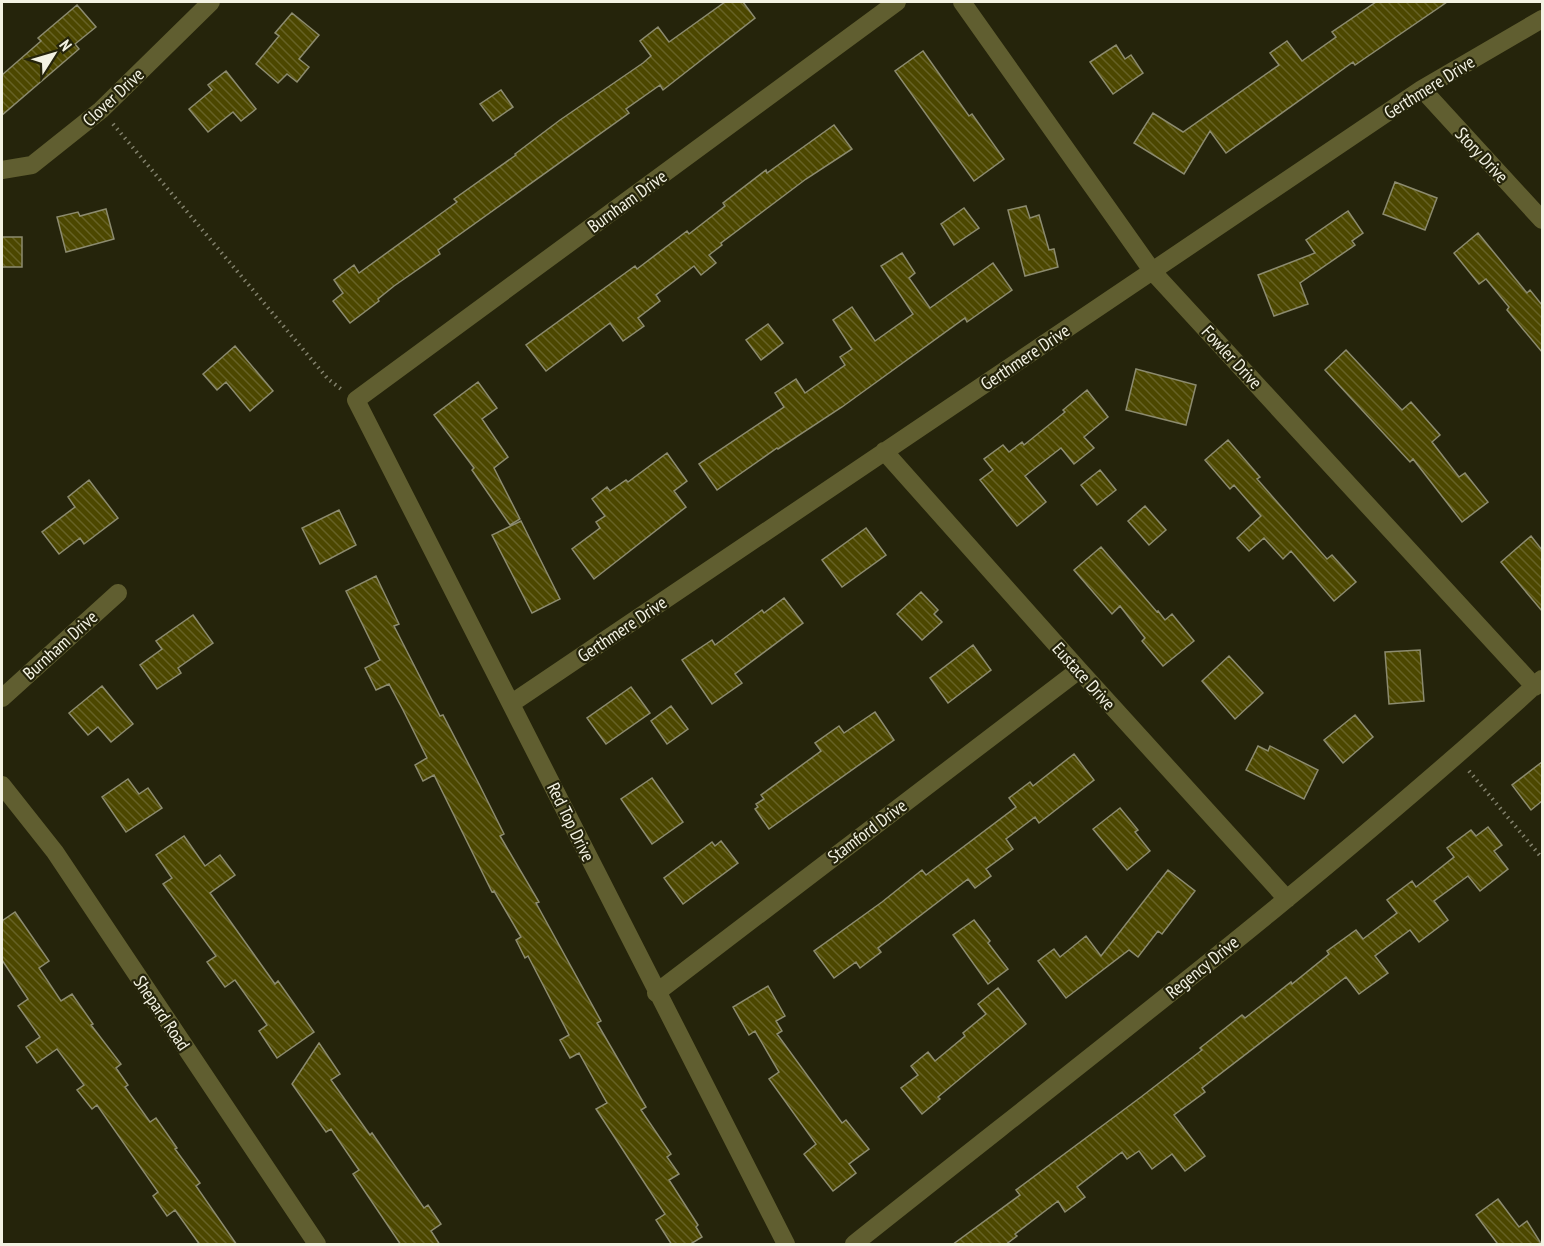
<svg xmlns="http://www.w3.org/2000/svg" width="1544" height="1246" font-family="'PT Sans Narrow',sans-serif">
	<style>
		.building { fill: url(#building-back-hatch); stroke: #8c8b6f; stroke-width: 1.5 }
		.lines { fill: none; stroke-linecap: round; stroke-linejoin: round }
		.path { stroke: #83826d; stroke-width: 4; stroke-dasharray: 1.5 4.5; stroke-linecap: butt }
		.minor { stroke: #605e30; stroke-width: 18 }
		.labels { text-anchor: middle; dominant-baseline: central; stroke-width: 4.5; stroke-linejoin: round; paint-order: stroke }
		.street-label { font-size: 18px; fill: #f3f2e3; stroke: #25240b }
	</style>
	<defs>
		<pattern id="building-back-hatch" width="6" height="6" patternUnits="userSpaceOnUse" patternTransform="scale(1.5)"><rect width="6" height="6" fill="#4c4700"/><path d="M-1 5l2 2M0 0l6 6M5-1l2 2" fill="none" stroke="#666225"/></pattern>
	</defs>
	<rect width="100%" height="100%" fill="#25240b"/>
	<!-- building -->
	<path class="building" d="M 725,2 L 743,2 L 755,18 L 663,90 L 660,85 L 626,109 L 629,113 L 438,250 L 440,254 L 394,286 L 378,299 L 379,301 L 350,323 L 333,301 L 343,293 L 334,280 L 354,265 L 359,273 L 457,202 L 454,199 L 516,155 L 515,154 L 560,120 L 643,63 L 651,56 L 640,41 L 658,27 L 669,42 Z
		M 1376,2 L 1447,2 L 1355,65 L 1353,62 L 1226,153 L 1210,131 L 1184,174 L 1134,143 L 1153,113 L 1183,132 L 1279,65 L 1270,53 L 1287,41 L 1302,61 L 1336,37 L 1332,32 Z
		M 77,5 L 96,27 L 75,44 L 79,49 L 2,115 L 2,75 L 41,41 L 38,38 Z
		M 292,13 L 319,35 L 299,59 L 309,67 L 297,82 L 287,74 L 278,83 L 256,64 L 279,36 L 275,33 Z
		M 1116,45 L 1125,59 L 1131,55 L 1143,73 L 1113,94 L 1090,62 Z
		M 923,51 L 969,116 L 972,114 L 1004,159 L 974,181 L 895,71 Z
		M 226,71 L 256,109 L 241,121 L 233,112 L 208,132 L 189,109 L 212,90 L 208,85 Z
		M 501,90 L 513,107 L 493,121 L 480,104 Z
		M 834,125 L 852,149 L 806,179 L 721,243 L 722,245 L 709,255 L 716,263 L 701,275 L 694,266 L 656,295 L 660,301 L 638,318 L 644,326 L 623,341 L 610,323 L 546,371 L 526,345 L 635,266 L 637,269 L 687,231 L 689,234 L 725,206 L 723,203 L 766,170 L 767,173 Z
		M 1395,182 L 1437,198 L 1425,230 L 1383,214 Z
		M 1026,206 L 1030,218 L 1039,215 L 1049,250 L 1054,249 L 1058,267 L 1025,276 L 1008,210 Z
		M 964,208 L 979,228 L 954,245 L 941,224 Z
		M 106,209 L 114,239 L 66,252 L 57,217 L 78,212 L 80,216 Z
		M 1348,211 L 1363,233 L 1352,241 L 1355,245 L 1300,283 L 1308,304 L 1274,316 L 1258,275 L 1315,253 L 1306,240 Z
		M 1478,233 L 1527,293 L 1530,290 L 1542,305 L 1542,352 L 1507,310 L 1509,307 L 1486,279 L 1479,284 L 1454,253 Z
		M 2,237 L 22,237 L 22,267 L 2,267 Z
		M 902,253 L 915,273 L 909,278 L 930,308 L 993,263 L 1012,290 L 967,322 L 965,318 L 842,407 L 778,449 L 777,448 L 717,490 L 699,464 L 784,407 L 775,393 L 796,379 L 805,393 L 845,365 L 840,357 L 852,349 L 833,320 L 852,307 L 875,341 L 913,314 L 881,266 Z
		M 768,324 L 783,343 L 761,360 L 746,340 Z
		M 235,346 L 273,391 L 250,411 L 226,382 L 217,390 L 203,374 Z
		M 1346,350 L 1402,410 L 1411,402 L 1440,435 L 1432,442 L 1459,477 L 1465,473 L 1488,502 L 1462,522 L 1413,459 L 1410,462 L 1325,370 Z
		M 1136,369 L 1196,385 L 1186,425 L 1126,410 Z
		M 478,382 L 497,408 L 482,419 L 508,457 L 494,468 L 520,519 L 510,525 L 472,470 L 474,468 L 434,415 Z
		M 1087,390 L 1108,417 L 1084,437 L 1094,448 L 1074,464 L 1061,448 L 1025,476 L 1046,502 L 1017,526 L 980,480 L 993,470 L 984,459 L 1003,445 L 1009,452 L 1022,442 L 1024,445 L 1065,412 L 1063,410 Z
		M 1228,440 L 1260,477 L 1257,479 L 1327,559 L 1332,555 L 1356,582 L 1334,601 L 1291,551 L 1283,559 L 1264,538 L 1249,551 L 1237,538 L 1261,516 L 1234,485 L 1230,489 L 1205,460 Z
		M 667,453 L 687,481 L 674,491 L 686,507 L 594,579 L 572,549 L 600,528 L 596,522 L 605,516 L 592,499 L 607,487 L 610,491 L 626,480 L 628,482 Z
		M 1100,470 L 1116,490 L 1097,505 L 1081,485 Z
		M 89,480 L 118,518 L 84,544 L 80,538 L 59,554 L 42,532 L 75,507 L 68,497 Z
		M 1145,506 L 1166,530 L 1149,545 L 1128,521 Z
		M 339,510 L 356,545 L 320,564 L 302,528 Z
		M 521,521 L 560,599 L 532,613 L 492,535 Z
		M 866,528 L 886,555 L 842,587 L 822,560 Z
		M 1531,536 L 1542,550 L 1542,611 L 1501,562 Z
		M 1101,547 L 1157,612 L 1158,611 L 1165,620 L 1172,614 L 1194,641 L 1163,666 L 1142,641 L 1145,638 L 1120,606 L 1112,614 L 1074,570 Z
		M 376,576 L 399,624 L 394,626 L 440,716 L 443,715 L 479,784 L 504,834 L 500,836 L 539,902 L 536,903 L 601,1021 L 597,1023 L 646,1107 L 641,1110 L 671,1154 L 667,1157 L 679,1174 L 669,1180 L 698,1225 L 696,1227 L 702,1237 L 689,1245 L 672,1245 L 656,1220 L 665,1214 L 596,1109 L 607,1103 L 579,1053 L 570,1058 L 560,1040 L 569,1035 L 528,956 L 525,958 L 516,940 L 521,937 L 494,891 L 492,892 L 434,775 L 423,781 L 415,765 L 427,758 L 403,710 L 389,684 L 376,690 L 365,668 L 380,660 L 346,591 Z
		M 921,592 L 938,610 L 934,614 L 942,622 L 922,640 L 897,614 Z
		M 784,598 L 803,623 L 735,674 L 742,683 L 712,704 L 682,660 L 712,640 L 715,645 L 762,610 L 764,613 Z
		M 193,615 L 213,643 L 178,668 L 181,673 L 157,689 L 140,665 L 162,649 L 156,641 Z
		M 973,645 L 991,670 L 948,703 L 930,678 Z
		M 1420,650 L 1424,701 L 1389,704 L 1385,652 Z
		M 1229,656 L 1263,693 L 1235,719 L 1202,681 Z
		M 102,686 L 133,724 L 111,742 L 98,727 L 88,735 L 69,713 Z
		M 631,687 L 650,713 L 606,744 L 587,718 Z
		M 671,706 L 688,729 L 667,744 L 651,721 Z
		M 875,712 L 894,740 L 769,829 L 755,809 L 758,807 L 756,804 L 764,799 L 761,795 L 821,751 L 815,743 L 839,726 L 844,733 Z
		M 1355,715 L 1373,737 L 1343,763 L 1324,740 Z
		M 1258,746 L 1268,751 L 1270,746 L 1318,770 L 1304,799 L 1246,770 Z
		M 1074,754 L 1094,780 L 1039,823 L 1035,817 L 1006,839 L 1013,849 L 986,869 L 991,876 L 975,888 L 968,879 L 878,948 L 881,952 L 860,968 L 856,962 L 834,978 L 814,951 L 882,902 L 922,870 L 926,875 L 1016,807 L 1009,798 L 1030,782 L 1033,786 Z
		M 1542,762 L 1542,801 L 1531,810 L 1512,785 Z
		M 652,778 L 683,822 L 652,844 L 621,799 Z
		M 128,779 L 139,794 L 148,788 L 162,808 L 126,832 L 102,797 Z
		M 1120,808 L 1138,830 L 1135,832 L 1150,851 L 1127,870 L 1093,829 Z
		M 1488,827 L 1502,845 L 1494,851 L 1508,869 L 1480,891 L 1468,876 L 1434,901 L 1448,920 L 1419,942 L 1410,930 L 1375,956 L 1388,973 L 1359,994 L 1346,977 L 1202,1088 L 1205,1092 L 1174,1115 L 1205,1156 L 1185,1171 L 1172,1154 L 1152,1169 L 1139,1151 L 1127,1159 L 1122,1152 L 1077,1187 L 1085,1197 L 1065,1212 L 1058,1201 L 1015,1234 L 1017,1236 L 1005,1245 L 952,1245 L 1020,1195 L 1016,1190 L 1141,1097 L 1202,1050 L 1200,1048 L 1242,1015 L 1245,1018 L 1291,982 L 1292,984 L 1329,954 L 1327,951 L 1356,930 L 1363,939 L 1397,913 L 1387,900 L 1412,881 L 1416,887 L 1454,857 L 1447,848 L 1471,830 L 1476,836 Z
		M 184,836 L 205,866 L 220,855 L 235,875 L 210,893 L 275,984 L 278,981 L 314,1032 L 277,1058 L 259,1031 L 267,1025 L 235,980 L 225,987 L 207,962 L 216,956 L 163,884 L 172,878 L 156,855 Z
		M 721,841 L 738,863 L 683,904 L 664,878 L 712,842 L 715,846 Z
		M 1168,870 L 1195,891 L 1162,934 L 1158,931 L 1138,957 L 1129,950 L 1066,998 L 1038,961 L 1054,949 L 1060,957 L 1086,936 L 1101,956 Z
		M 15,912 L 49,961 L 39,968 L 61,1001 L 72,994 L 93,1024 L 91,1025 L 121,1064 L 116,1068 L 128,1085 L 125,1087 L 150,1122 L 156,1118 L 177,1148 L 175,1149 L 200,1183 L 196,1186 L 237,1245 L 200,1245 L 175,1210 L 167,1216 L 153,1196 L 158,1192 L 97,1105 L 92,1109 L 77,1090 L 84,1085 L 57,1049 L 37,1063 L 26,1047 L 40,1037 L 18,1006 L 28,999 L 2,960 L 2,921 Z
		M 974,920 L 990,941 L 988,943 L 1008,969 L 988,984 L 953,935 Z
		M 768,986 L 785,1016 L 776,1021 L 782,1031 L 777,1034 L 842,1123 L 846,1120 L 869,1149 L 849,1164 L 856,1173 L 833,1191 L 804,1154 L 816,1144 L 769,1079 L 779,1072 L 755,1031 L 749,1035 L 733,1007 Z
		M 998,988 L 1026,1024 L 938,1097 L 940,1099 L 922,1114 L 901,1088 L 918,1075 L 911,1066 L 928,1052 L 935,1061 L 965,1036 L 963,1033 L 986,1014 L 978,1004 Z
		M 319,1043 L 340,1074 L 331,1080 L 370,1135 L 372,1133 L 424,1208 L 428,1205 L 441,1224 L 431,1231 L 440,1245 L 401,1245 L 353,1174 L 359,1170 L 331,1129 L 326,1132 L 292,1084 Z
		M 1498,1199 L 1519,1227 L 1527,1221 L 1542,1245 L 1495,1245 L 1497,1243 L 1476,1215 Z"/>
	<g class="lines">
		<!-- path -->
		<path class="path" d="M 113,124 L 328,379 L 341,389
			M 1469,771 L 1542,858"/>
		<!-- minor -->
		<path class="minor" d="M 962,2 L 1153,272 L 1535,687
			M 1422,89 L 1542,220
			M 2,170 L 32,165 L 101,110 L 211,2
			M 884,451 L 1079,670 L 1287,899
			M 2,698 L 118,593
			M 512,703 L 1422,89 L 1542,19
			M 2,785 L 55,852 L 317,1244
			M 656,993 L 1079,670
			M 786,1244 C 641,964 501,681 356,400 L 897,2
			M 854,1244 C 1086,1059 1323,879 1542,679"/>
	</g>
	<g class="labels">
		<!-- street labels -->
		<g class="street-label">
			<text transform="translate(1429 87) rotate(-32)">Gerthmere Drive</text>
			<text transform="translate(113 97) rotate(-43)">Clover Drive</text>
			<text transform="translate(1482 155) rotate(47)">Story Drive</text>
			<text transform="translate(627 201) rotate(-36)">Burnham Drive</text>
			<text transform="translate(1025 357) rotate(-34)">Gerthmere Drive</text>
			<text transform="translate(1232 357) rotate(47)">Fowler Drive</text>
			<text transform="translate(622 629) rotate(-34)">Gerthmere Drive</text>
			<text transform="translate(60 645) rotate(-42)">Burnham Drive</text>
			<text transform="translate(1084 676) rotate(48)">Eustace Drive</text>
			<text transform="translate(571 822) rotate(64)">Red Top Drive</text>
			<text transform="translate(867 831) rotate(-37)">Stamford Drive</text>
			<text transform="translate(1202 967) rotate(-39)">Regency Drive</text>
			<text transform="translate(162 1013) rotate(56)">Shepard Road</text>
		</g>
	</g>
	<!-- border -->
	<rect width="1544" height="1246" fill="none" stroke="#f3f2e3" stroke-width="6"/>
	<!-- north arrow -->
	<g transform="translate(54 54) rotate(53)" stroke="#25240b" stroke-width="4.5" paint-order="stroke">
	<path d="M0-4.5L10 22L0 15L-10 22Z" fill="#f3f2e3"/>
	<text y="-9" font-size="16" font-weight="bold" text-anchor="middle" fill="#f3f2e3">N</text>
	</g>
</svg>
